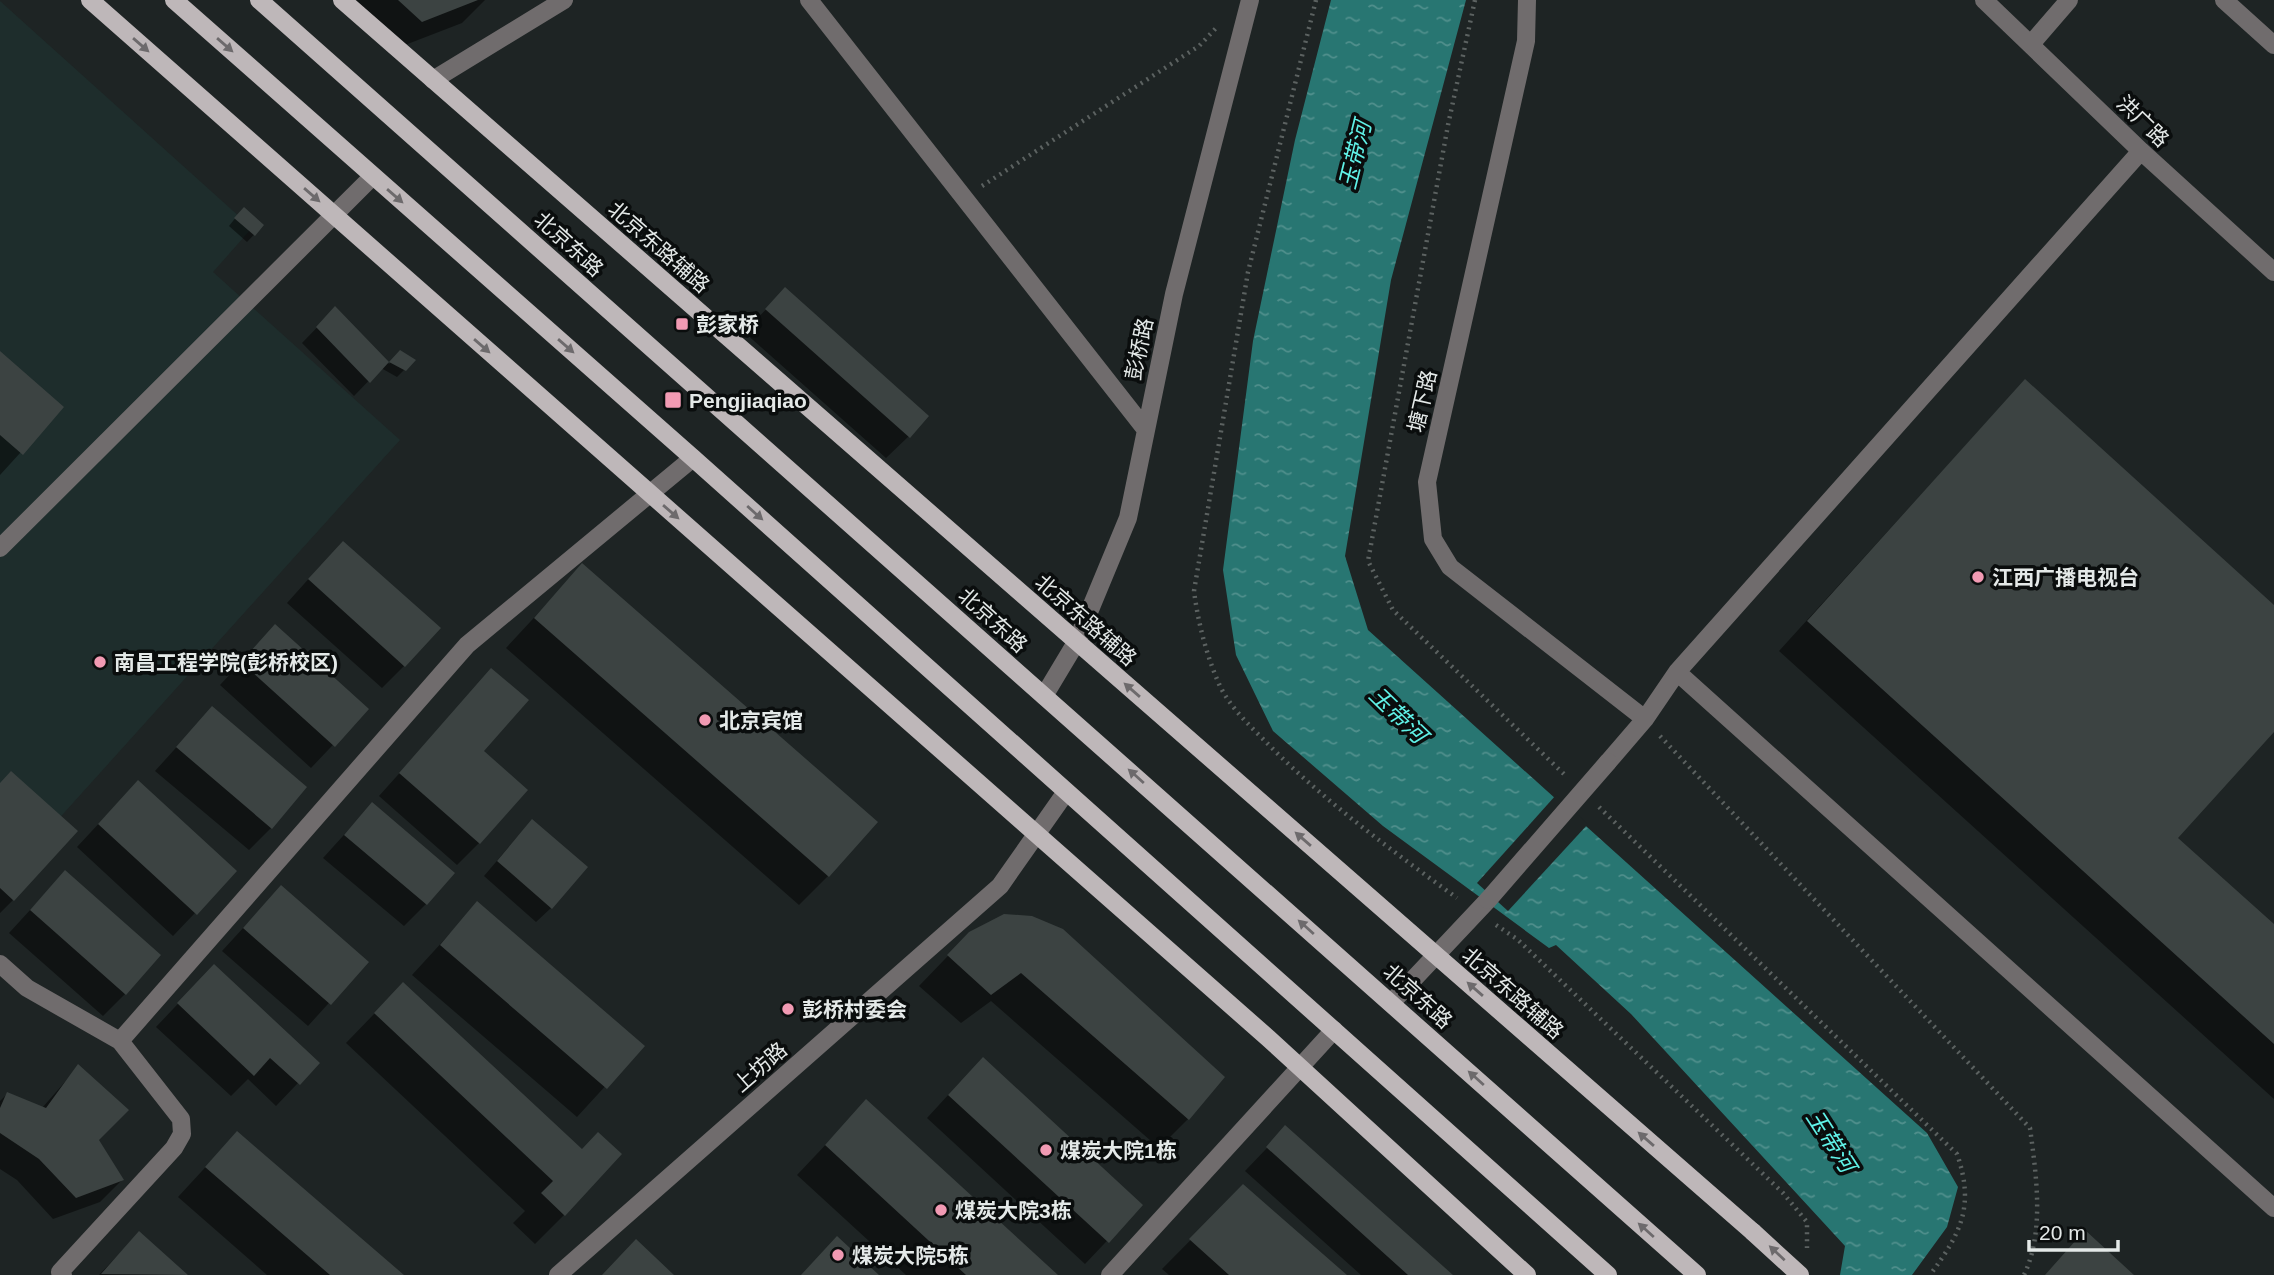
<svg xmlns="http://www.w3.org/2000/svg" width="2274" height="1275" font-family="Arial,'Noto Sans SC',sans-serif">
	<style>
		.built { fill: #1e2d2c }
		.water { fill: url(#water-ripples) }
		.pier { fill: #1e2424 }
		.shadow { fill: #0007 }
		.building { fill: #3c4342 }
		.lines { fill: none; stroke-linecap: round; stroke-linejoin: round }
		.path { stroke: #5c6261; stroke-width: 4.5; stroke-dasharray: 2 5; stroke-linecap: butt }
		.minor { stroke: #706c6d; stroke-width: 18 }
		.major { stroke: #beb7b9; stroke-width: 18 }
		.minor-bridge { stroke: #706c6d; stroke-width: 18 }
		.major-bridge { stroke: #beb7b9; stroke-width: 18 }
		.oneway { fill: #6d6a6c }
		.poi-dot { fill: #f19ab3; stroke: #0a0d0d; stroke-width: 2.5 }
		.labels { text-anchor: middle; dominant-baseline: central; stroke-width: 7; stroke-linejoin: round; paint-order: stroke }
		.street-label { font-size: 21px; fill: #e4e9e8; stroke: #0a0d0d }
		.poi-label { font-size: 21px; font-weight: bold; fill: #e4e9e8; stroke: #0a0d0d; text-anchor: start }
		.water-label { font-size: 23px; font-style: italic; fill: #60f2e8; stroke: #0a0d0d }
	</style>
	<defs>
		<pattern id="water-ripples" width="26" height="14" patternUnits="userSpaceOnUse" patternTransform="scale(1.75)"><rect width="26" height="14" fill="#287672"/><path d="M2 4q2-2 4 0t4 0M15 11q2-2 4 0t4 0" fill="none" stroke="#51908d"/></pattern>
	</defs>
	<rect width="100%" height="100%" fill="#1e2424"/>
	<!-- built -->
	<path class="built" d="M 0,1 L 252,228 L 213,272 L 400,440 L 0,884 Z"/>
	<!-- water -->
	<path class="water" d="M 1331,0 L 1466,0 L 1391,280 L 1345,556 L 1368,630 L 1927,1133 L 1958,1187 L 1947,1227 L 1912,1275 L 1840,1275 L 1845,1246 L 1631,1014 L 1556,945 L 1549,948 L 1383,826 L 1273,731 L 1236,655 L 1223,570 L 1253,341 L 1295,140 Z"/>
	<!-- pier -->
	<path class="pier" d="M 1556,795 L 1588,824 L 1508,911 L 1477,883 Z"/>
	<!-- shadow -->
	<path class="shadow" d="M 337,0 L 485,0 L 462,23 L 392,50 Z
		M 237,216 L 262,226 L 247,242 L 229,226 Z
		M 785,290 L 909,436 L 886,458 L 744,332 Z
		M 335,309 L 389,364 L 400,352 L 414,360 L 397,377 L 381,368 L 354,396 L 302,343 Z
		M 0,353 L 62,407 L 0,475 Z
		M 1997,411 L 2274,607 L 2274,729 L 2176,838 L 2274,927 L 2274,1099 L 1779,651 Z
		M 321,565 L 404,666 L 382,688 L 287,603 Z
		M 582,566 L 828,876 L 799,905 L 506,648 Z
		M 275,626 L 367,709 L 311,768 L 220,685 Z
		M 492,670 L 482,751 L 479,843 L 457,865 L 379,796 Z
		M 212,708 L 271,828 L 249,850 L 155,771 Z
		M 0,785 L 13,900 L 0,913 Z
		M 372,804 L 426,904 L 404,926 L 323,858 Z
		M 116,805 L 234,872 L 173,936 L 77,847 Z
		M 518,836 L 551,908 L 536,922 L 484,876 Z
		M 65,872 L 125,994 L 103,1016 L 9,933 Z
		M 281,887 L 366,962 L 308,1026 L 222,951 Z
		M 477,904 L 642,1046 L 577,1117 L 412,975 Z
		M 1004,916 L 1188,1119 L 1159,1148 L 991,1001 L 961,1023 L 919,986 L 970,933 Z
		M 403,984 L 582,1151 L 564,1215 L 535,1244 L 513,1223 L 525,1211 L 346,1043 Z
		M 192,989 L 317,1063 L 276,1106 L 248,1079 L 231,1096 L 156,1027 Z
		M 78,1067 L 97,1140 L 122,1180 L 100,1202 L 53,1219 L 17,1180 L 0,1169 L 0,1101 L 7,1094 L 42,1108 Z
		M 961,1081 L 1141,1205 L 1085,1264 L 927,1118 Z
		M 867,1101 L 1055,1275 L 906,1275 L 797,1175 Z
		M 1286,1128 L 1450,1275 L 1361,1275 L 1245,1171 Z
		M 237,1133 L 401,1275 L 267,1275 L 178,1197 Z
		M 1243,1187 L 1345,1275 L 1169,1275 L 1162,1269 Z
		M 139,1233 L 185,1275 L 99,1275 Z"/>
	<!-- building -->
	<path class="building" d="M 398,0 L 478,0 L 422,22 Z
		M 244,207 L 264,225 L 255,236 L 234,218 Z
		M 785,287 L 929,416 L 910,438 L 765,309 Z
		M 335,306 L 389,362 L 370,383 L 316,327 Z
		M 400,350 L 416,360 L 406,371 L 389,362 Z
		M 0,351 L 64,407 L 23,455 L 0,435 Z
		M 2025,379 L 2274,605 L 2274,732 L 2178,838 L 2274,924 L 2274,1044 L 1807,621 Z
		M 343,541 L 441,628 L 405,667 L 308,579 Z
		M 582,563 L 878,822 L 829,877 L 534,618 Z
		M 275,624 L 369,709 L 335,747 L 241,662 Z
		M 491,668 L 529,700 L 484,751 L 528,790 L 480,844 L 399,773 Z
		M 212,706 L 307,787 L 272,829 L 176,747 Z
		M 11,771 L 78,831 L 14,901 L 0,888 L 0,783 Z
		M 138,780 L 237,871 L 197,915 L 98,824 Z
		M 372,802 L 455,873 L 427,905 L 344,835 Z
		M 532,819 L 588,867 L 552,909 L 497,861 Z
		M 65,870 L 161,955 L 126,995 L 30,910 Z
		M 281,885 L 369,962 L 331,1005 L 243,928 Z
		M 477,901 L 645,1046 L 607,1089 L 440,945 Z
		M 1004,914 L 1032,916 L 1063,929 L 1225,1077 L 1189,1120 L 1021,973 L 991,995 L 947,955 L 969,932 Z
		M 214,964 L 320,1063 L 300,1085 L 270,1058 L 254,1076 L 177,1003 Z
		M 403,982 L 582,1149 L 598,1132 L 622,1154 L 565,1216 L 541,1193 L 553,1181 L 374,1013 Z
		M 983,1057 L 1143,1205 L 1109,1243 L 948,1095 Z
		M 78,1064 L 129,1110 L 99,1140 L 124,1180 L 76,1198 L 39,1159 L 0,1133 L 0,1108 L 7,1092 L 46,1108 Z
		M 866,1099 L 1058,1275 L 966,1275 L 825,1145 Z
		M 1285,1125 L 1453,1275 L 1408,1275 L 1266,1147 Z
		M 237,1131 L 404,1275 L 330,1275 L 205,1167 Z
		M 1243,1184 L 1347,1275 L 1229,1275 L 1189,1239 Z
		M 2085,1230 L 2134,1275 L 2045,1275 Z
		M 139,1231 L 188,1275 L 101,1274 Z
		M 837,1236 L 879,1275 L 801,1275 Z
		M 636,1239 L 674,1275 L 602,1275 Z"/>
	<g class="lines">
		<!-- path -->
		<path class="path" d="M 1316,0 L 1248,272 L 1194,591 C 1198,622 1206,654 1219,684 C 1229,706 1249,725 1266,742 C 1324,801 1391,850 1457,898
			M 1475,0 L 1448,125 L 1368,561 L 1393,610 L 1567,777
			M 982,186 L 1199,46 L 1218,26
			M 1660,736 L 2030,1128 C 2036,1174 2045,1231 2024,1275
			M 1599,807 L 1957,1154 C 1975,1206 1961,1233 1930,1275
			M 1496,925 L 1517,939 L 1783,1193 L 1807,1222 L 1807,1248"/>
		<!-- minor -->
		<path class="minor" d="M 809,0 L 1146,430
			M 1527,0 L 1526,41 L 1427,482 L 1433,539 L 1450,567 L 1645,719
			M 1984,0 L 2141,151 L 2274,272
			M 2224,0 L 2274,45
			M 2031,44 L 2069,0
			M 433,80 L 564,0
			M 0,548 L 373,176
			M 1677,672 L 2274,1208
			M 1044,696 L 1077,641 L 1128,518 L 1174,294 L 1250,0
			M 1608,762 L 1645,719 L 1677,672 L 2141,151
			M 0,964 L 27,988 L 120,1041 L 181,1119 L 182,1134 L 174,1148 L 60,1272 L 63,1275
			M 1391,1003 L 1488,900
			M 120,1041 L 467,645 L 693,458
			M 558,1275 L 1000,886 L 1066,792
			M 1110,1275 L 1334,1030"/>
		<!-- major -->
		<path class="major" d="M 90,0 L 1268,1038 L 1527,1275
			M 174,0 L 693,458 L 1608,1275
			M 259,0 L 1697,1275
			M 342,0 L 1753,1232"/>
		<!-- minor-bridge -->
		<path class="minor-bridge" d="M 1488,900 L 1608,762"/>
		<!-- major-bridge -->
		<path class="major-bridge" d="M 1753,1232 L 1800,1275"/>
	</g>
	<!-- one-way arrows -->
	<defs><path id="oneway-solid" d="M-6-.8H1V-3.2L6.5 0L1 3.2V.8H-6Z" transform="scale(1.75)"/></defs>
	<g class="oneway">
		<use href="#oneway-solid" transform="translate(141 45) rotate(41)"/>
		<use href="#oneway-solid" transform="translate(225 45) rotate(41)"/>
		<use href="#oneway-solid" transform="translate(312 195) rotate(41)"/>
		<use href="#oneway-solid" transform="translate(395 196) rotate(41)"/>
		<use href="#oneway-solid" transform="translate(482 346) rotate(41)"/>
		<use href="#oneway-solid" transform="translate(566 346) rotate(41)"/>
		<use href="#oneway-solid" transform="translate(671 512) rotate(41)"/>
		<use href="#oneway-solid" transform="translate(755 513) rotate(42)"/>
		<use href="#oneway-solid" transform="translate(1132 690) rotate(-139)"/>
		<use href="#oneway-solid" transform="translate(1136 776) rotate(-138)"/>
		<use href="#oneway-solid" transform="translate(1303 839) rotate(-139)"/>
		<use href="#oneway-solid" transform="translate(1306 927) rotate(-138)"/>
		<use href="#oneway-solid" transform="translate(1475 989) rotate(-139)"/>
		<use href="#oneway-solid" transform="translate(1476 1078) rotate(-138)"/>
		<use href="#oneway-solid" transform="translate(1646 1139) rotate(-139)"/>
		<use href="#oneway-solid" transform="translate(1646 1230) rotate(-138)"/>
		<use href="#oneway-solid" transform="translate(1777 1253) rotate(-137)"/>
	</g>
	<!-- markers -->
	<g class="poi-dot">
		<rect x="675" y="317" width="14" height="14" rx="3.5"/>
		<rect x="664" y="391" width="18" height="18" rx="3.5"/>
		<circle cx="1978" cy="577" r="7"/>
		<circle cx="100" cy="662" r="7"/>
		<circle cx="705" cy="720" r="7"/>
		<circle cx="788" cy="1009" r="7"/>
		<circle cx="1046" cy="1150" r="7"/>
		<circle cx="941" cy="1210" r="7"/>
		<circle cx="838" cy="1255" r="7"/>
	</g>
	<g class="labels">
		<!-- street labels -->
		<g class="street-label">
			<text transform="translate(2143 121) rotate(44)">洪广路</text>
			<text transform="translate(569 244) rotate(42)">北京东路</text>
			<text transform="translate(659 247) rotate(41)">北京东路辅路</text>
			<text transform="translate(1139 349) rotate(-78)">彭桥路</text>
			<text transform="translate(1422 401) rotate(-77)">塘下路</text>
			<text transform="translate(993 620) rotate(42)">北京东路</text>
			<text transform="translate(1086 620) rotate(41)">北京东路辅路</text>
			<text transform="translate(1513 993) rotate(41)">北京东路辅路</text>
			<text transform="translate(1418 996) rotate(42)">北京东路</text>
			<text transform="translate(760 1067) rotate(-41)">上坊路</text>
		</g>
		<!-- poi labels -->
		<g class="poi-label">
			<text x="696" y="324">彭家桥</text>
			<text x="689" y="400">Pengjiaqiao</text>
			<text x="1992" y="577">江西广播电视台</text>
			<text x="114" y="662">南昌工程学院(彭桥校区)</text>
			<text x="719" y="720">北京宾馆</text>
			<text x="802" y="1009">彭桥村委会</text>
			<text x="1060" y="1150">煤炭大院1栋</text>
			<text x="955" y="1210">煤炭大院3栋</text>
			<text x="852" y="1255">煤炭大院5栋</text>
		</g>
		<!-- water labels -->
		<g class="water-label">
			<text transform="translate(1355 155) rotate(-76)">玉带河</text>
			<text transform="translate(1398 715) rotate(44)">玉带河</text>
			<text transform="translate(1831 1141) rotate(57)">玉带河</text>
		</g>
	</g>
	<!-- scale -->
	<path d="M2029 1240v10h89v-10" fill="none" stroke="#e4e9e8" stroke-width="3.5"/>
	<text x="2039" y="1240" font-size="21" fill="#e4e9e8" stroke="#0a0d0d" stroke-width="5" paint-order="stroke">20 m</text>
</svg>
